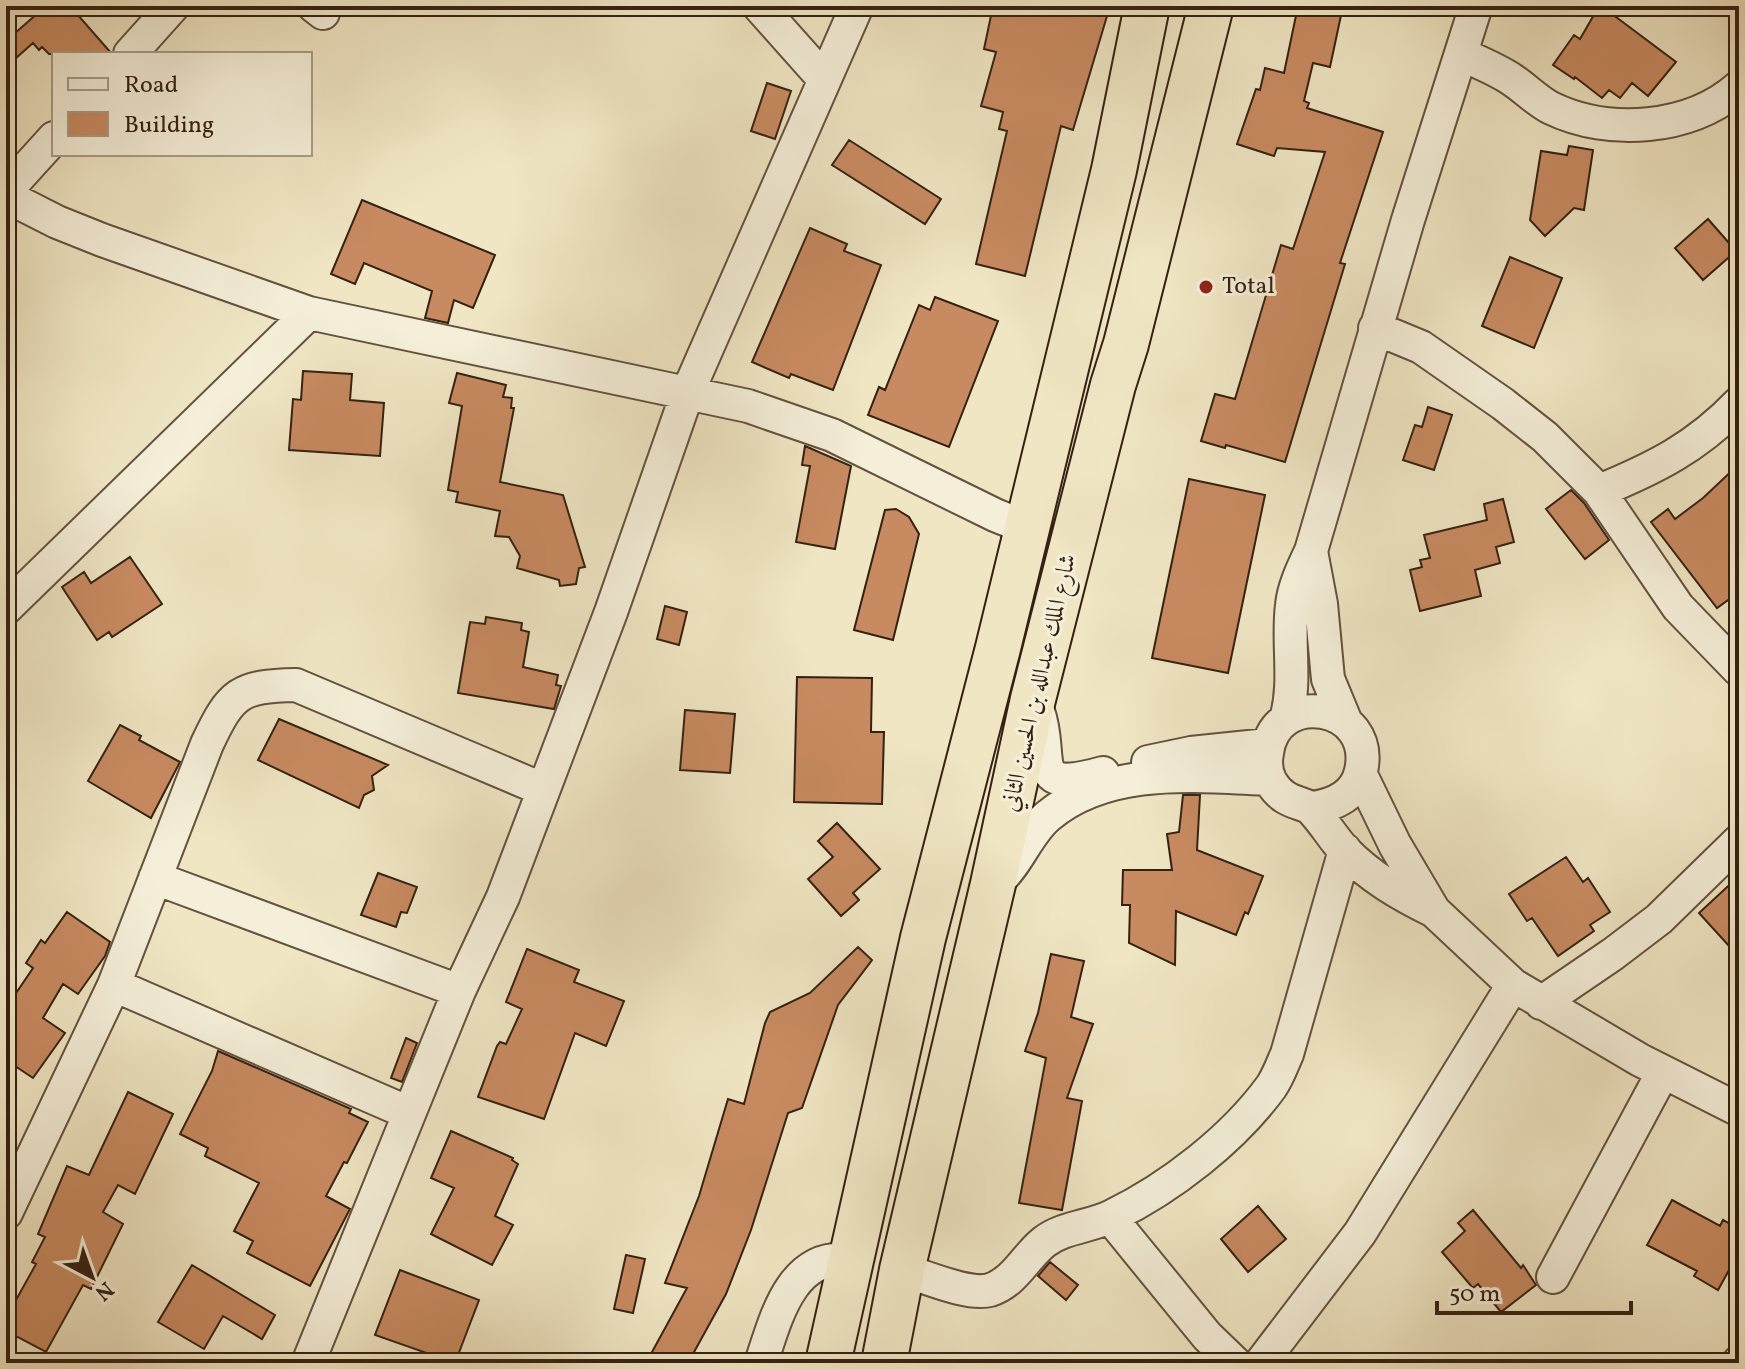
<svg xmlns="http://www.w3.org/2000/svg" width="1745" height="1369" font-family="Vollkorn,Amiri,serif">
	<style>
		.building { fill: #c88a61; stroke: #342113; stroke-width: 2 }
		.lines { fill: none; stroke-linecap: round; stroke-linejoin: round }
		.minor-casing { stroke: #63523f; stroke-width: 36 }
		.highway-casing { stroke: #342113; stroke-width: 48 }
		.minor { stroke: #f5efd9; stroke-width: 32 }
		.highway { stroke: #f0e6c4; stroke-width: 44 }
		.poi-dot { fill: #8f2418; stroke: #f5efd9; stroke-width: 3 }
		.labels { text-anchor: middle; dominant-baseline: central; stroke-width: 6; stroke-linejoin: round; paint-order: stroke }
		.poi-label { font-size: 24px; fill: #342113; stroke: #f5efd9; text-anchor: start }
		.street-label { font-size: 24px; fill: #342113; stroke: #f5efd9 }
	</style>
	<rect width="100%" height="100%" fill="#f0e6c4"/>
	<filter id="stains"><feTurbulence type="fractalNoise" baseFrequency=".0025" numOctaves="4"/><feColorMatrix values="0 0 0 0 .2 0 0 0 0 .09 0 0 0 0 .02 0 0 0 .5 -.17"/></filter>
	<radialGradient id="worn" r=".72"><stop offset=".6" stop-color="#630" stop-opacity="0"/><stop offset="1" stop-color="#630" stop-opacity=".3"/></radialGradient>
	<!-- building -->
	<path class="building" d="M 46,6 L 70,6 L 112,54 L 49,54 L 42,47 L 39,50 L 33,43 L 6,67 L 6,41 Z
		M 993,6 L 1110,6 L 1073,130 L 1061,126 L 1025,276 L 976,264 L 1007,131 L 999,129 L 1003,112 L 981,106 L 996,52 L 984,49 Z
		M 1298,6 L 1343,6 L 1330,67 L 1313,63 L 1304,101 L 1309,103 L 1307,108 L 1383,132 L 1340,263 L 1345,264 L 1285,462 L 1226,445 L 1225,448 L 1201,441 L 1215,394 L 1235,399 L 1281,245 L 1293,249 L 1325,152 L 1277,148 L 1274,156 L 1237,144 L 1256,89 L 1260,90 L 1265,68 L 1284,73 Z
		M 1599,6 L 1621,6 L 1616,17 L 1676,62 L 1648,96 L 1632,83 L 1620,98 L 1609,90 L 1602,98 L 1575,77 L 1574,79 L 1553,65 L 1574,35 L 1580,39 Z
		M 767,83 L 791,91 L 775,139 L 751,131 Z
		M 849,140 L 941,199 L 925,224 L 832,165 Z
		M 1569,146 L 1593,150 L 1584,210 L 1574,208 L 1545,236 L 1530,220 L 1541,151 L 1567,155 Z
		M 362,200 L 495,255 L 473,308 L 454,300 L 448,323 L 425,318 L 432,291 L 364,263 L 355,284 L 331,274 Z
		M 1708,219 L 1736,251 L 1703,280 L 1675,248 Z
		M 810,228 L 847,244 L 844,251 L 881,265 L 833,390 L 791,374 L 789,378 L 752,362 Z
		M 1510,257 L 1562,278 L 1534,348 L 1482,326 Z
		M 935,297 L 998,321 L 949,447 L 868,415 L 879,387 L 885,390 L 919,305 L 930,310 Z
		M 303,371 L 352,374 L 350,400 L 384,403 L 380,456 L 289,450 L 293,399 L 301,400 Z
		M 457,373 L 506,385 L 503,397 L 512,398 L 511,408 L 514,408 L 500,482 L 563,495 L 585,567 L 579,568 L 576,584 L 560,586 L 559,580 L 517,568 L 520,556 L 509,537 L 495,536 L 500,511 L 456,502 L 458,492 L 448,490 L 462,406 L 449,403 Z
		M 1428,407 L 1452,415 L 1434,470 L 1403,460 L 1415,425 L 1422,427 Z
		M 805,446 L 851,466 L 835,549 L 796,542 L 810,466 L 802,465 Z
		M 1739,464 L 1739,592 L 1717,608 L 1651,522 L 1668,509 L 1675,519 L 1703,498 Z
		M 1189,479 L 1265,495 L 1228,673 L 1152,658 Z
		M 1571,490 L 1584,503 L 1609,540 L 1585,559 L 1546,509 Z
		M 1503,499 L 1514,542 L 1496,547 L 1500,563 L 1475,570 L 1481,596 L 1420,611 L 1410,570 L 1422,567 L 1420,560 L 1430,558 L 1424,535 L 1487,520 L 1484,504 Z
		M 896,509 L 909,517 L 919,534 L 893,640 L 854,630 L 885,510 Z
		M 130,557 L 162,604 L 112,637 L 109,632 L 97,640 L 62,587 L 84,572 L 91,583 Z
		M 665,606 L 687,612 L 679,645 L 657,639 Z
		M 486,617 L 522,623 L 521,630 L 529,632 L 523,667 L 558,675 L 556,685 L 561,686 L 554,709 L 458,693 L 470,622 L 485,624 Z
		M 797,677 L 872,678 L 871,732 L 884,732 L 882,804 L 794,802 Z
		M 685,710 L 735,714 L 730,773 L 680,770 Z
		M 279,719 L 388,765 L 372,776 L 374,790 L 364,795 L 359,808 L 258,760 Z
		M 120,725 L 141,736 L 139,740 L 180,762 L 151,818 L 88,781 Z
		M 1183,795 L 1200,795 L 1197,850 L 1263,876 L 1248,914 L 1245,912 L 1236,935 L 1176,911 L 1175,965 L 1129,943 L 1130,905 L 1122,905 L 1123,870 L 1172,870 L 1167,834 L 1179,832 Z
		M 837,823 L 880,869 L 853,893 L 859,900 L 841,916 L 808,879 L 833,857 L 818,841 Z
		M 1566,857 L 1583,882 L 1588,878 L 1610,912 L 1590,925 L 1594,931 L 1558,956 L 1532,918 L 1527,921 L 1509,894 Z
		M 378,873 L 417,887 L 407,913 L 401,912 L 396,927 L 361,915 Z
		M 1739,876 L 1739,957 L 1699,913 Z
		M 67,912 L 110,942 L 105,956 L 78,994 L 63,984 L 43,1018 L 65,1033 L 33,1078 L 6,1060 L 6,1008 L 33,968 L 26,963 L 41,940 L 45,943 Z
		M 858,947 L 872,960 L 838,1005 L 802,1108 L 788,1113 L 751,1230 L 726,1294 L 688,1363 L 646,1363 L 687,1288 L 665,1283 L 699,1196 L 728,1099 L 744,1104 L 765,1023 L 770,1012 L 810,993 Z
		M 527,949 L 579,970 L 574,982 L 624,1001 L 606,1046 L 575,1033 L 544,1119 L 478,1097 L 497,1046 L 500,1042 L 506,1044 L 522,1009 L 506,1002 Z
		M 1051,954 L 1084,961 L 1071,1017 L 1093,1024 L 1067,1098 L 1082,1101 L 1062,1210 L 1019,1203 L 1046,1058 L 1025,1051 L 1038,1013 Z
		M 406,1038 L 417,1043 L 402,1082 L 391,1078 Z
		M 218,1051 L 351,1109 L 349,1113 L 368,1122 L 347,1163 L 344,1162 L 326,1196 L 350,1209 L 310,1286 L 247,1253 L 253,1241 L 234,1231 L 259,1183 L 205,1156 L 208,1148 L 180,1134 L 212,1071 Z
		M 128,1092 L 173,1114 L 135,1194 L 118,1185 L 103,1212 L 123,1224 L 91,1289 L 83,1285 L 46,1352 L 6,1331 L 6,1318 L 36,1264 L 32,1262 L 45,1237 L 38,1234 L 67,1166 L 89,1175 Z
		M 451,1131 L 513,1158 L 512,1160 L 518,1164 L 495,1216 L 513,1225 L 492,1265 L 431,1234 L 454,1188 L 431,1178 Z
		M 1672,1200 L 1720,1226 L 1723,1220 L 1739,1229 L 1739,1252 L 1718,1290 L 1694,1276 L 1697,1271 L 1647,1245 Z
		M 1258,1206 L 1286,1239 L 1248,1272 L 1221,1239 Z
		M 1473,1210 L 1521,1268 L 1523,1265 L 1536,1285 L 1501,1312 L 1478,1284 L 1473,1288 L 1442,1252 L 1465,1231 L 1458,1223 Z
		M 626,1255 L 645,1259 L 633,1313 L 614,1309 Z
		M 1050,1262 L 1078,1285 L 1066,1300 L 1038,1276 Z
		M 192,1265 L 275,1315 L 262,1339 L 223,1316 L 204,1349 L 158,1322 Z
		M 400,1270 L 479,1300 L 455,1363 L 375,1335 Z"/>
	<g class="lines">
		<defs>
			<path id="minor" d="M 314,6 L 323,13
				M 759,6 L 824,79
				M 130,54 L 173,6
				M 1461,54 C 1478,62 1496,69 1511,79 C 1525,88 1537,101 1551,108 C 1609,136 1690,130 1739,87
				M 6,191 L 54,138
				M 6,196 L 57,222 L 102,240 L 309,313 L 748,406 L 832,435 L 995,515 L 1027,528
				M 1375,328 L 1421,347 L 1503,404 L 1545,437 L 1599,491 L 1678,607 L 1739,670
				M 1599,491 C 1655,468 1697,447 1739,403
				M 1311,551 L 1321,604 L 1328,679 L 1345,720
				M 6,608 L 309,313
				M 1038,711 C 1055,759 1025,795 1103,773
				M 1286,719 C 1297,681 1287,644 1292,605 C 1294,586 1303,568 1311,551 L 1408,220 L 1476,6
				M 1148,762 L 1191,753 L 1268,745
				M 1361,775 L 1395,845 L 1434,911 L 1513,985 L 1640,1060 L 1739,1110
				M 1312,808 C 1335,805 1356,795 1361,771 C 1376,704 1275,687 1267,753 C 1265,763 1266,773 1271,782 C 1286,807 1305,800 1314,812 C 1325,824 1333,838 1344,850 C 1370,877 1401,895 1434,911
				M 155,878 L 459,991
				M 999,880 C 1019,862 1027,834 1048,816 C 1109,765 1196,776 1269,779
				M 114,985 L 409,1113
				M 1541,1003 L 1613,954 L 1659,919 L 1739,841
				M 6,1213 L 114,985 L 207,744 C 231,693 239,686 296,685 L 542,789
				M 1110,1217 L 1207,1336 L 1235,1363
				M 902,1270 C 924,1276 968,1296 990,1290 C 1015,1282 1025,1257 1044,1242 C 1063,1227 1090,1227 1112,1216 C 1170,1188 1233,1139 1271,1087 C 1278,1077 1282,1065 1287,1054 L 1345,850
				M 1553,1277 L 1663,1072
				M 308,1363 L 459,991 L 503,897 L 611,612 L 687,394 L 857,6
				M 761,1363 C 776,1318 791,1253 850,1260
				M 1261,1363 L 1360,1233 L 1513,985
				M 1739,1363 L 1739,1362"/>
			<path id="highway" d="M 828,1363 L 923,938 L 998,648 L 1114,170 L 1147,6
				M 884,1363 L 902,1270 L 993,884 L 1033,699 L 1113,385 L 1126,344 L 1211,6"/>
		</defs>
		<!-- minor casing -->
		<use href="#minor" class="minor-casing"/>
		<!-- highway casing -->
		<use href="#highway" class="highway-casing"/>
		<!-- minor -->
		<use href="#minor" class="minor"/>
		<!-- highway -->
		<use href="#highway" class="highway"/>
	</g>
	<!-- markers -->
	<circle class="poi-dot" cx="1206" cy="287" r="8"/>
	<g class="labels">
		<!-- poi labels -->
		<g class="poi-label">
			<text x="1222" y="287">Total</text>
		</g>
		<!-- street labels -->
		<g class="street-label">
			<text transform="translate(1040 683) rotate(-77)">شارع الملك عبدالله بن الحسين الثاني</text>
		</g>
	</g>
	<!-- margin -->
	<rect width="1745" height="1369" fill="none" stroke="#f0e6c4" stroke-width="32"/>
	<rect x="8" y="8" width="1729" height="1353" fill="none" stroke="#342113" stroke-width="4"/>
	<rect x="16" y="16" width="1713" height="1337" fill="none" stroke="#342113" stroke-width="2"/>
	<!-- legend -->
	<rect x="52" y="52" width="260" height="104" fill="#f5efd9" stroke="#a89d8a" stroke-width="2"/>
	<rect x="68" y="78" width="40" height="12" fill="#f5efd9" stroke="#a89d8a" stroke-width="2"/>
	<text x="124" y="92" font-size="24" fill="#342113">Road</text>
	<rect x="68" y="112" width="40" height="24" fill="#c88a61" stroke="#a89d8a" stroke-width="2"/>
	<text x="124" y="132" font-size="24" fill="#342113">Building</text>
	<!-- north arrow -->
	<g transform="translate(92 1277) rotate(139)" stroke="#f5efd9" stroke-width="6" paint-order="stroke">
	<path d="M0-6L14 30L0 20L-14 30Z" fill="#342113"/>
	<text y="-12" font-size="22" font-weight="bold" text-anchor="middle" fill="#342113">N</text>
	</g>
	<!-- scale -->
	<path d="M1437 1301v12h194v-12" fill="none" stroke="#342113" stroke-width="4"/>
	<text x="1449" y="1301" font-size="24" fill="#342113" stroke="#f5efd9" stroke-width="6" paint-order="stroke">50 m</text>
	<rect width="100%" height="100%" filter="url(#stains)"/>
	<rect width="100%" height="100%" fill="url(#worn)"/>
</svg>
